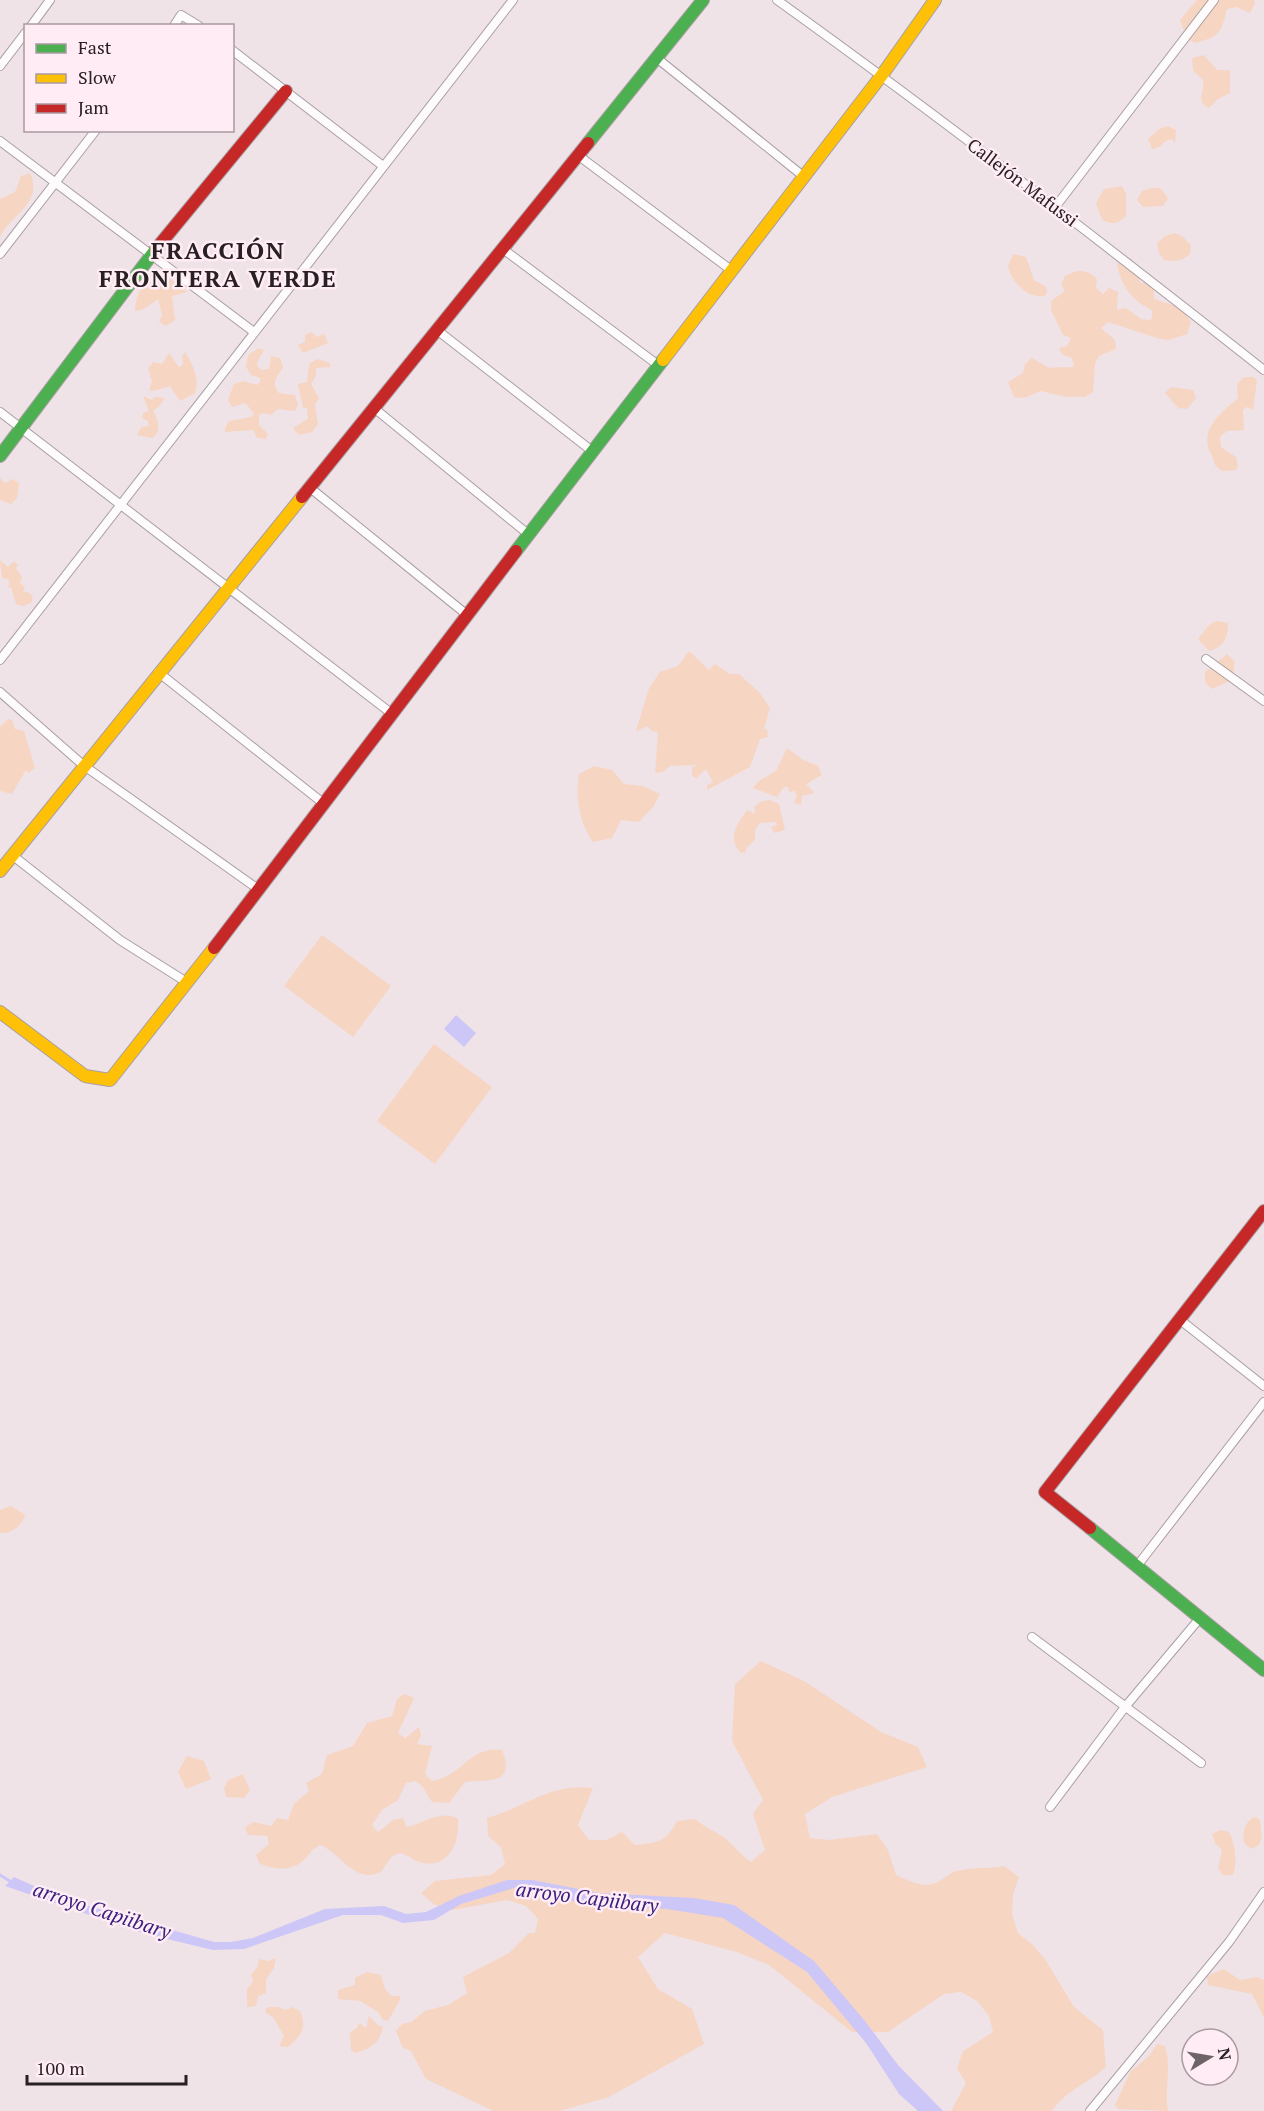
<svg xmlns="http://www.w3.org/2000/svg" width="1264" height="2111" font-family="'PT Serif',serif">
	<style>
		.green { fill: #f7d5c3 }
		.water { fill: #cdc7f8 }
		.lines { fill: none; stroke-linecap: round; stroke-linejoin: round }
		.stream { stroke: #cdc7f8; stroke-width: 3 }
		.street-casing { stroke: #a89fa3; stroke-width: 10 }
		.fast-casing { stroke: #a89fa3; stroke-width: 14 }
		.slow-casing { stroke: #a89fa3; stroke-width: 14 }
		.jam-casing { stroke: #a89fa3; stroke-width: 14 }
		.street { stroke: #fdfbfc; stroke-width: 8 }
		.fast { stroke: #4caf50; stroke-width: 12 }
		.slow { stroke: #ffc107; stroke-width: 12 }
		.jam { stroke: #c62828; stroke-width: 12 }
		.labels { text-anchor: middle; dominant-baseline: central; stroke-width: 5; stroke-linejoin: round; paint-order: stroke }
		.street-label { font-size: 18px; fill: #282023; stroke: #ffecf4 }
		.water-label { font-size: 20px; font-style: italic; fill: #382280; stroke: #ffecf4 }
		.district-label { font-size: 24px; font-weight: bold; letter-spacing: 1.5px; fill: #282023; stroke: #ffecf4 }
	</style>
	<rect width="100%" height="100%" fill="#efe3e8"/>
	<!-- green -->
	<path class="green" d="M 1197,0 L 1254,0 L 1255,3 L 1250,13 L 1236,7 L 1227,9 C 1221,32 1221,37 1194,43 L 1186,37 L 1180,20 Z
		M 1204,55 L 1217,70 L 1230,70 L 1230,93 L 1218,99 L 1209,108 C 1194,102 1206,91 1203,80 L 1193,70 L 1192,58 Z
		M 1168,126 L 1176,130 L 1175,143 L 1172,139 C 1163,140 1162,148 1152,149 L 1148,139 L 1159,129 Z
		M 30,173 C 44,203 11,214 0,237 L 0,199 L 15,192 L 21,176 Z
		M 1122,186 L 1126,194 L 1126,216 C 1118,224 1113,225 1102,220 L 1096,203 L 1104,189 Z
		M 1151,188 L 1160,188 L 1168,198 L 1163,206 L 1143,207 L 1137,200 L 1142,191 Z
		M 1174,233 L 1182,236 L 1191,245 L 1190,254 C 1182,261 1176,262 1164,260 L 1159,253 L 1157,243 L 1165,236 Z
		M 1013,254 L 1026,257 L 1034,280 L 1046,287 L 1047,293 L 1044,296 C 1028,299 1011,282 1008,266 Z
		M 1122,257 L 1131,258 L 1137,266 L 1140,283 L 1148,282 L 1154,289 L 1154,299 L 1180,307 L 1191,322 L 1187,334 L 1169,340 L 1160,339 L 1108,322 L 1101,328 L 1115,340 L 1116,349 L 1099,356 L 1095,364 L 1093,392 L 1085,397 L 1066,397 L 1041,391 L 1024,398 L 1014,397 L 1008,382 L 1023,373 L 1025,364 L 1032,358 L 1049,368 C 1058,366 1065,369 1074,366 L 1072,358 L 1063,355 L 1059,348 L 1067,346 L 1071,338 L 1063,335 L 1051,310 L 1051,301 L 1065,291 L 1061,284 L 1065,276 C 1078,270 1086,268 1097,279 L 1096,288 L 1103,294 L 1109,288 L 1118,292 L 1117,310 L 1126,308 L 1141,319 L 1151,320 L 1153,311 C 1133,301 1121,287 1117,264 Z
		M 167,271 L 171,280 L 181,283 L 187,292 L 172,296 L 175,320 L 166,326 L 159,322 L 162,315 L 158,299 L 144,309 L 135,311 C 136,292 146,272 167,271 Z
		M 311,332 L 317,337 L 324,334 L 328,343 L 303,353 L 298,345 L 305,342 L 305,335 Z
		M 259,348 L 264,350 L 257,362 L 258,367 L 262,370 L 269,369 L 271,356 L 280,358 L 283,367 C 278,377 270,382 279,393 L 295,395 L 298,405 L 295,411 L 278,409 L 271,415 L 263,413 L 259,415 L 259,425 L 268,434 L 266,439 L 257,438 L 253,430 L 225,432 L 225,428 L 229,421 L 251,417 L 254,413 L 245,403 L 232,407 L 228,400 L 234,384 L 243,381 L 257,385 L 260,382 L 260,378 L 251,375 L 246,367 L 248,355 Z
		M 185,352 C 193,364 200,380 195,393 L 180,401 L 170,386 L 154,391 L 149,390 L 152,381 L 148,369 L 153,362 L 162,364 L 169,353 L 179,367 L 183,365 L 182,356 Z
		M 317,359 L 330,363 L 330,367 L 316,368 L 316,376 L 311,384 L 319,398 L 315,405 L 318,424 L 312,432 L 299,435 L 293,428 L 308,419 L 307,408 L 303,408 L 298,384 L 307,382 L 309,364 Z
		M 1244,377 L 1253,377 L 1257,380 L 1253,410 L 1246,407 L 1243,410 L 1244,430 L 1227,431 L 1220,437 L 1221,447 L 1236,457 L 1238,465 L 1236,470 L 1222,471 L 1215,465 C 1214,458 1210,453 1208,447 C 1203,424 1225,410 1238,398 L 1237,384 Z
		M 1171,387 L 1193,390 L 1196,398 L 1187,409 L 1178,408 L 1165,393 Z
		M 143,396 L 152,400 L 154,397 L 165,398 L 158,408 L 153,410 C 157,418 163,431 152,438 L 137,435 L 141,427 L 149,426 L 148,421 L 142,418 L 143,413 L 149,411 Z
		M 0,478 L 5,483 L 13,479 L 19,483 L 17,498 L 11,504 L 0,500 Z
		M 0,560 L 8,567 L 14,561 L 18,565 L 16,568 L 22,577 L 20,583 L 25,587 L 23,591 L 30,593 L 33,597 L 31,603 L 23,606 L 16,604 L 11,587 L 7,588 L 10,584 L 8,579 L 2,578 Z
		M 1217,621 L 1228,623 C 1228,638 1224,647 1209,651 L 1198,639 L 1209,625 Z
		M 689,651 L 709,670 L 715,664 L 730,674 L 739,674 L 759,692 L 770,708 L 764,729 L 767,729 L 768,737 L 760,739 L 750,767 L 707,790 L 707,785 L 713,782 L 706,769 L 696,778 L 692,776 L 692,767 L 698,765 L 670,766 L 663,772 L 655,773 L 658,733 L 650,730 L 648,726 L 636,731 L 649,688 L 660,672 L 678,666 Z
		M 1227,654 L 1235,662 L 1232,680 L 1212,689 L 1205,682 L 1205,672 Z
		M 8,719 L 12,720 L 15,729 L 24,731 L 35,768 L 28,773 L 26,770 L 12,794 L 0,791 L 0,727 Z
		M 787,748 L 803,760 L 818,766 L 822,775 L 806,784 L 815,793 L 802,796 L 801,805 L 794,803 L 797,796 L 795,791 L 789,792 L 788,787 L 784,787 L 777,797 L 753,788 L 760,780 L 776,771 Z
		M 594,766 L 612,770 L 624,784 L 643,786 L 660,794 L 653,807 L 639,822 L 621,820 L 612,838 L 593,842 C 579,822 575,798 579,774 Z
		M 770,800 L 779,804 L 785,830 L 774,833 L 771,827 L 777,825 L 776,822 L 760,823 L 755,830 L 755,840 L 746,848 L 746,852 L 741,853 C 726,837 738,824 747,810 L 755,814 L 754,807 L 762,801 Z
		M 322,935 L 391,986 L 353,1037 L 284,986 Z
		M 434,1044 L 492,1087 L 435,1164 L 377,1121 Z
		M 11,1506 L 25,1515 C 22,1526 11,1534 0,1533 L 0,1510 Z
		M 761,1661 L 804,1681 L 881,1732 L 918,1747 L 927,1767 L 832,1797 L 805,1814 L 810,1838 L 829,1840 L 877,1834 L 888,1850 L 896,1875 C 911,1882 926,1890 941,1880 C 949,1875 953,1871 962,1870 C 976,1867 990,1869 1004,1866 L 1019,1877 L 1013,1894 L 1012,1914 L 1018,1933 L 1033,1945 L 1045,1959 L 1074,2007 L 1103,2030 L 1106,2067 C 1087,2085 1068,2088 1052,2111 L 951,2111 L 966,2083 L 957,2068 L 963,2051 L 993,2032 L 989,2016 L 977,2001 L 961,1992 L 944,1994 L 888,2032 L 852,2032 L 769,1965 L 737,1952 L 665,1933 L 638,1957 L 658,1989 L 692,2009 L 704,2044 L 609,2097 L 560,2111 L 493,2111 L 426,2079 L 411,2051 L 403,2048 L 396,2031 L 402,2024 L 411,2022 L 425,2011 L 448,2005 L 467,1993 L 463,1977 L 509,1953 L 529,1933 L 535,1933 L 538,1919 L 526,1906 L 507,1900 L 452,1910 L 435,1905 L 421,1893 L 435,1881 L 491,1875 L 505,1864 L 501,1847 L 488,1836 L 487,1818 C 527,1807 549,1783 593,1788 L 578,1825 L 589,1840 L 607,1840 L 622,1832 L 635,1845 C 657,1843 666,1842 677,1821 L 695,1819 C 704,1827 715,1831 725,1838 C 734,1846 741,1855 751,1862 L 765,1850 L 753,1814 L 763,1800 L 732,1741 L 735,1684 Z
		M 404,1694 L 414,1698 L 398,1733 L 405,1738 L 419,1727 L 421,1736 L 417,1744 L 432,1746 L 425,1774 L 432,1781 C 462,1776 471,1745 502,1750 C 517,1787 485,1779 465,1782 L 449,1803 L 432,1802 L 422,1786 L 415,1781 L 406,1783 L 398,1800 L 382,1810 L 372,1825 L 378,1832 L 393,1820 L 403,1818 L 407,1827 C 424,1823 442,1809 458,1819 C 460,1841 450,1868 422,1863 C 414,1861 409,1855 400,1853 L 392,1856 L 381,1872 C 355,1884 343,1856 321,1845 C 310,1849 309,1857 300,1863 C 288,1872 271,1869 259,1863 L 256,1855 L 269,1844 L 267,1836 L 248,1835 L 245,1827 L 254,1822 L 271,1826 L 277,1818 L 288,1820 L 294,1804 L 309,1791 L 306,1783 L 322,1774 L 327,1755 L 353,1746 L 367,1723 L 392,1716 L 397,1699 Z
		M 187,1756 L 204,1761 L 211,1779 L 186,1789 L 178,1772 Z
		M 243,1774 L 250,1790 L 244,1798 L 226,1797 L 224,1788 L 228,1780 Z
		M 1256,1817 L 1260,1820 L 1262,1836 L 1259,1845 L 1251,1849 L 1244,1843 C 1242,1833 1245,1819 1256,1817 Z
		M 1220,1830 L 1229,1832 C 1235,1844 1238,1862 1233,1875 L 1223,1875 L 1218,1868 L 1222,1850 L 1215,1843 L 1212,1834 Z
		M 276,1958 L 274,1968 L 266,1979 L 266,1993 L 258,1996 L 256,2006 L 247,2007 L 247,1989 L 253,1982 L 251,1974 L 257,1968 L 259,1959 L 268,1961 Z
		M 1224,1969 L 1240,1980 L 1257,1977 L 1264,1980 L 1264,2018 L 1252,1994 L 1208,1985 L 1207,1976 Z
		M 367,1972 L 381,1975 L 385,1989 L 391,1996 L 400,1996 L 400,2000 L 388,2021 L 383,2020 L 378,2012 L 360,2001 L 338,1999 L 338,1990 L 355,1985 L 355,1978 Z
		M 269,2007 L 278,2007 L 286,2010 L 292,2007 L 300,2011 C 307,2028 302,2035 288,2047 L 279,2046 L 284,2036 L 273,2017 L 266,2013 L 265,2009 Z
		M 369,2016 L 379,2026 L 383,2026 C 380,2043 371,2049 355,2053 L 351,2050 L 350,2032 L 357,2028 L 359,2023 L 366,2028 Z
		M 1157,2044 L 1165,2046 C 1172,2068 1164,2089 1168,2111 L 1118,2109 L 1115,2105 L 1130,2072 L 1149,2056 Z"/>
	<!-- water -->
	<path class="water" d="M 456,1015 L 476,1033 L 464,1047 L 444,1029 Z
		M 14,1877 L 61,1898 L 214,1942 L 231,1942 L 253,1938 L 325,1909 L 384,1906 L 406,1914 L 426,1912 L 459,1896 L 507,1880 L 533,1880 L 599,1893 L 694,1898 L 734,1905 L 814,1961 L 865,2021 L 898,2065 L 943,2111 L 918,2111 L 899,2094 L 866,2043 L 807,1972 L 723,1918 L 667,1909 L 585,1904 L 517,1887 L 461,1904 L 434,1920 L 403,1923 L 381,1915 L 343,1915 L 244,1949 L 213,1950 L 142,1933 L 5,1886 Z"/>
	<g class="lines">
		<!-- stream -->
		<path class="stream" d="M 0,1875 L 13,1883"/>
		<defs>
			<path id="street" d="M 777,0 C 943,119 1104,244 1264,370
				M 31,26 L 50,0
				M 174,26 L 181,15 L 199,26
				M 232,50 L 383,166
				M 658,59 L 803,176
				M 0,66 L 26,32
				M 0,141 L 254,332
				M 579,156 L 731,270
				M 1056,206 L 1214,0
				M 503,249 L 658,365
				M 0,254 L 96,130
				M 437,330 L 592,451
				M 374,408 L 528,534
				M 0,412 L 391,713
				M 309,487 L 466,614
				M 1206,659 L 1264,701
				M 0,660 L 513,0
				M 158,672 L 323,803
				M 0,692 L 83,765 L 258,889
				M 12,855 L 120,940 L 188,983
				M 1179,1319 L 1264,1386
				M 1137,1566 L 1264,1402
				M 1032,1637 L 1201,1763
				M 1050,1807 L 1125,1707 L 1200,1618
				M 1090,2111 L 1229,1942 L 1264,1892"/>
			<path id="fast" d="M 588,143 L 703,0
				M 0,456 L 156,249
				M 516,551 L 663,360
				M 1090,1528 L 1264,1670"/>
			<path id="slow" d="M 663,360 L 882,75 L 935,0
				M 0,871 L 302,497
				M 0,1012 L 85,1076 L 110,1080 L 214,948"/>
			<path id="jam" d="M 156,249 L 286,91
				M 302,497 L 588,143
				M 214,948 L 516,551
				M 1090,1528 L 1045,1492 L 1264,1211"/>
		</defs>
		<!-- street casing -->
		<use href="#street" class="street-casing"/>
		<!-- fast casing -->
		<use href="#fast" class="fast-casing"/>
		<!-- slow casing -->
		<use href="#slow" class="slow-casing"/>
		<!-- jam casing -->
		<use href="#jam" class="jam-casing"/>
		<!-- street -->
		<use href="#street" class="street"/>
		<!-- fast -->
		<use href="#fast" class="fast"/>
		<!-- slow -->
		<use href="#slow" class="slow"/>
		<!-- jam -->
		<use href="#jam" class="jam"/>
	</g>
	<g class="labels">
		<!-- street labels -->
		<g class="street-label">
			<text transform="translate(1023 182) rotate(37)">Callejón Mafussi</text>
		</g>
		<!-- water labels -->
		<g class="water-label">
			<text transform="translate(587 1897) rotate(7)">arroyo Capiibary</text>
			<text transform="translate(102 1910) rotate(18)">arroyo Capiibary</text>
		</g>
		<!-- district labels -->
		<g class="district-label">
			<text x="218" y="250">FRACCIÓN<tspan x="218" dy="28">FRONTERA VERDE</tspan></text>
		</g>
	</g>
	<!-- legend -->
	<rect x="24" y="24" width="210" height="108" fill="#ffecf4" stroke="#a99aa0" stroke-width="1.5"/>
	<rect x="36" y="44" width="30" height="9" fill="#4caf50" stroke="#a99aa0" stroke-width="1.5"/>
	<text x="78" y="54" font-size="18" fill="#282023">Fast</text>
	<rect x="36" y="74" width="30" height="9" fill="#ffc107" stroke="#a99aa0" stroke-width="1.5"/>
	<text x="78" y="84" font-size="18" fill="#282023">Slow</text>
	<rect x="36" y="104" width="30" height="9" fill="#c62828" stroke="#a99aa0" stroke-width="1.5"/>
	<text x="78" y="114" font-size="18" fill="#282023">Jam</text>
	<!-- north arrow -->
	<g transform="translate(1210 2057) rotate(79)"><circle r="28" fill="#ffecf4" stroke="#a99aa0" stroke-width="1.5"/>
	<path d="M0-4.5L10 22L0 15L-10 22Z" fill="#6e6468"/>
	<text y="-9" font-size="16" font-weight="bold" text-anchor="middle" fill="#282023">N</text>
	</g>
	<!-- scale -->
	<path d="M27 2075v9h159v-9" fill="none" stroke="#282023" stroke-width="3"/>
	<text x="36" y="2075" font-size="18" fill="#282023" stroke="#ffecf4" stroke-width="4.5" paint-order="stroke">100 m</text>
</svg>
